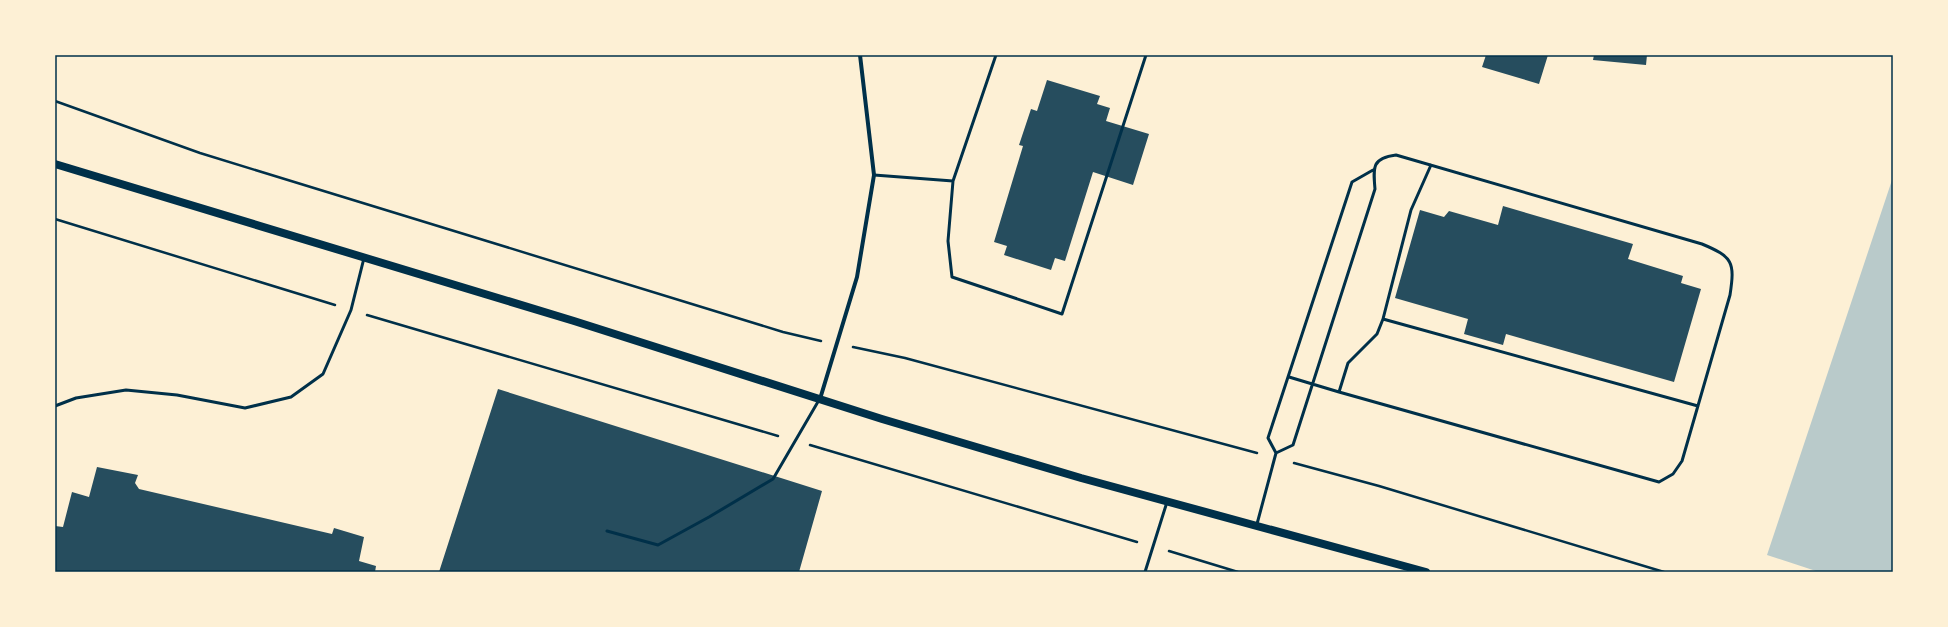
<svg xmlns="http://www.w3.org/2000/svg" width="1948" height="627" font-family="Mulish,sans-serif">
	<rect width="100%" height="100%" fill="#fdf0d5"/>
	<path fill="#b9caca" d="M1893,177V572H1819L1767,555Z"/>
	<path fill="#264d5e" d="M1486,55H1548L1539,84L1482,67Z
		M1594,55H1647L1646,65L1593,60Z
		M1047,80L1100,96L1097,104L1110,108L1106,121L1149,134L1133,185L1093,172L1065,261L1055,258L1051,270L1004,255L1007,246L994,242L1023,146L1019,145L1031,109L1037,111Z
		M1503,206L1633,244L1628,259L1683,276L1681,283L1701,289L1674,382L1506,334L1503,345L1464,334L1468,319L1395,298L1420,210L1444,217L1449,211L1498,225Z
		M498,389L822,491L799,572H439Z
		M97,467L138,475L135,483L139,489L332,534L334,528L364,537L359,561L376,566L375,572H55V526L63,527L72,492L89,497Z"/>
	<g fill="none" stroke-linecap="round" stroke-linejoin="round">
		<path stroke="#003049" stroke-width="2.5" d="M55,101L200,153L783,332L821,341
			M55,219L335,305
			M367,315L778,436
			M853,347L905,358L1257,453
			M810,445L1137,542
			M1294,463L1379,486L1664,572
			M1169,551L1238,572"/>
		<path stroke="#003049" stroke-width="3" d="M874,175L953,181L948,241L952,277L1062,314L1146,55
			M953,181L996,55
			M1383,319L1411,210L1431,165
			M1339,392L1348,363L1377,334L1383,319L1698,406
			M55,406L76,398L126,390L177,395L245,408L291,397L323,374L351,310L364,258
			M1276,453L1293,445L1375,189C1373,167 1372,158 1396,155L1702,244C1733,257 1735,262 1730,295L1682,461L1673,474L1659,482L1339,392L1289,377
			M1257,524L1276,453L1268,438L1352,182L1373,170
			M607,531L658,545L709,517L773,479L819,400
			M1145,572L1167,502"/>
		<path stroke="#003049" stroke-width="4" d="M820,399L857,277L874,175L860,55"/>
		<path stroke="#003049" stroke-width="8" d="M55,164L574,321L882,419L1081,478L1426,572"/>
	</g>
	<rect width="1948" height="627" fill="none" stroke="#fdf0d5" stroke-width="112"/>
	<rect x="56" y="56" width="1836" height="515" fill="none" stroke="#003049" stroke-width="1.5"/>
</svg>
